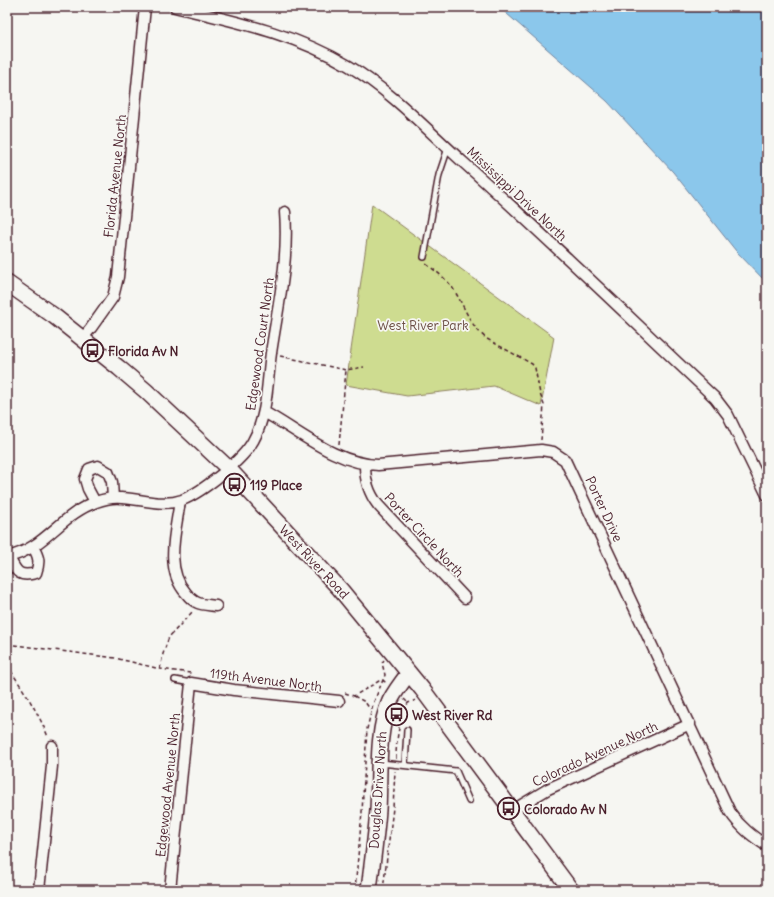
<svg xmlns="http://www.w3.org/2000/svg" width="774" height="897" font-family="Delius,sans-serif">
	<rect width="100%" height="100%" fill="#f6f6f2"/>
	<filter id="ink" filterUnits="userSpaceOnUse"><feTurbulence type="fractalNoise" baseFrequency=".025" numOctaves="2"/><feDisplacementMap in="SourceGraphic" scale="8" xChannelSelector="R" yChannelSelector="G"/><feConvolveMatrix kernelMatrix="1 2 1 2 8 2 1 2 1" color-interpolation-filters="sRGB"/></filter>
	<g filter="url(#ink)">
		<path fill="#cedc90" stroke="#8c7e5e" d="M372,204L554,337L541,406L494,386L407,396L346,385Z"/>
		<path fill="#8bc7eb" stroke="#71849e" d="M499,7H767V283L736,251L673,172L607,101Z"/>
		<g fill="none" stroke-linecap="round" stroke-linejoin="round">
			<defs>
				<path id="lane" d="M424,257L439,175L448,148
					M175,680L191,683
					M381,763L456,771L469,801
					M405,765L407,730"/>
				<path id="street" d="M175,7C237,22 293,33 349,66C392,92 426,129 464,163C549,239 631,319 715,398L728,415L767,495
					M83,338L91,328L113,297L118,277L145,7
					M264,412C299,431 336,464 378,465L541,450L553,452L565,460L730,812C740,827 752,836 767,846
					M365,465C365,480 368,492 378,505L465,598
					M180,501C176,530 164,569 186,593C189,597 193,601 198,603C203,605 210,605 216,606
					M95,502L88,489L85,479L89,469L98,466L108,472L112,482L113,498
					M7,557C44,550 61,514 96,502C104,499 113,497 122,498C142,499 163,507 182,500C202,492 243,460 253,441C268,414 267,382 271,353C278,306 289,260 285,212
					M9,557C16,571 18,578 36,573C40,562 39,557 33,547
					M513,810L548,789L690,724
					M39,890L52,766V746
					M170,890L191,683L234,690L339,701"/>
				<path id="secondary" d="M7,283L54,316L119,368L146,391L228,468L340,589L422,689L571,890
					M369,890C372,864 376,837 378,810C380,776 376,732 390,701C395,691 402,682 409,673"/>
			</defs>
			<use href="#lane" stroke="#4a1f2b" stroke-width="8"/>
			<use href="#street" stroke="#4a1f2b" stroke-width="13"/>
			<use href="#secondary" stroke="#4a1f2b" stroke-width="18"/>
			<path stroke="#4a1f2b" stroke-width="1.5" stroke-dasharray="4 3" stroke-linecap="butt" d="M426,264C436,271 445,278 452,287C465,306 468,324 487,339L532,364L535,368L540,394L544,405L541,440
				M280,356L346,370L364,367
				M339,445L346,370
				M7,644L115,658L160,669L191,673
				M7,665C22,688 38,711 48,737
				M160,669L163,654L169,637L193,611
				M345,693L354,696L379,681L383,680L386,683
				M354,696L365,702L370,709
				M404,699L408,703
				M396,759C396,740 399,720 408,703L416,700
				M355,890L362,812L367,729L373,704L385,675L382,663L384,660
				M383,890L393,808L395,771"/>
			<use href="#lane" stroke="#f6f6f2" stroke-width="5"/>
			<use href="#street" stroke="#f6f6f2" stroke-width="10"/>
			<use href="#secondary" stroke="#f6f6f2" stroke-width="15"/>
		</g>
	</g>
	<defs>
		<symbol id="bus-ring" viewBox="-11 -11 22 22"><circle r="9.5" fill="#f6f6f2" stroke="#4a1f2b" stroke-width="1.5"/><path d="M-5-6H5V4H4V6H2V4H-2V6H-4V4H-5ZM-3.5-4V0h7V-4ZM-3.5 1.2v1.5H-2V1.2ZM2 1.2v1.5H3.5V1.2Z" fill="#4a1f2b"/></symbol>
	</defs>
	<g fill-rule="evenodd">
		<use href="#bus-ring" x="80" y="338" width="25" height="25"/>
		<use href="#bus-ring" x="222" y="472" width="25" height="25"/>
		<use href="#bus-ring" x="384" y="702" width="25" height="25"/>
		<use href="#bus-ring" x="496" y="796" width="25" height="25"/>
	</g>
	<g text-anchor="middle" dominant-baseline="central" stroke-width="3.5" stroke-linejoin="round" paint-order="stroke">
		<g font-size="13" fill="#4a1f2b" stroke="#f6f6f2">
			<text transform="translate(115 176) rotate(-84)">Florida Avenue North</text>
			<text transform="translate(517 194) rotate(43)">Mississippi Drive North</text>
			<text transform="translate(260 344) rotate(-82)">Edgewood Court North</text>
			<text transform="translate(604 509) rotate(65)">Porter Drive</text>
			<text transform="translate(424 535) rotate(47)">Porter Circle North</text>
			<text transform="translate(314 562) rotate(47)">West River Road</text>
			<text transform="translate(266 680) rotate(7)">119th Avenue North</text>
			<text transform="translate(595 754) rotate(-25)">Colorado Avenue North</text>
			<text transform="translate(168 785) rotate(-84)">Edgewood Avenue North</text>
			<text transform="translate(378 790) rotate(-86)">Douglas Drive North</text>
		</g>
		<g font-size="13" fill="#6b4e44" stroke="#f6f6f2">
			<text x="423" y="325">West River Park</text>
		</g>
		<g font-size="13" font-weight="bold" fill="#4a1f2b" stroke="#f6f6f2" text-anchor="start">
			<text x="108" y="351">Florida Av N</text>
			<text x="250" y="485">119 Place</text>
			<text x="412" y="715">West River Rd</text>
			<text x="524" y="809">Colorado Av N</text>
		</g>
	</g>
	<rect width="774" height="897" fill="none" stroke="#f6f6f2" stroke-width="24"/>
	<rect x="12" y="12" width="750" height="873" fill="none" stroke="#4a1f2b" stroke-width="1.5" filter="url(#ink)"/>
</svg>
